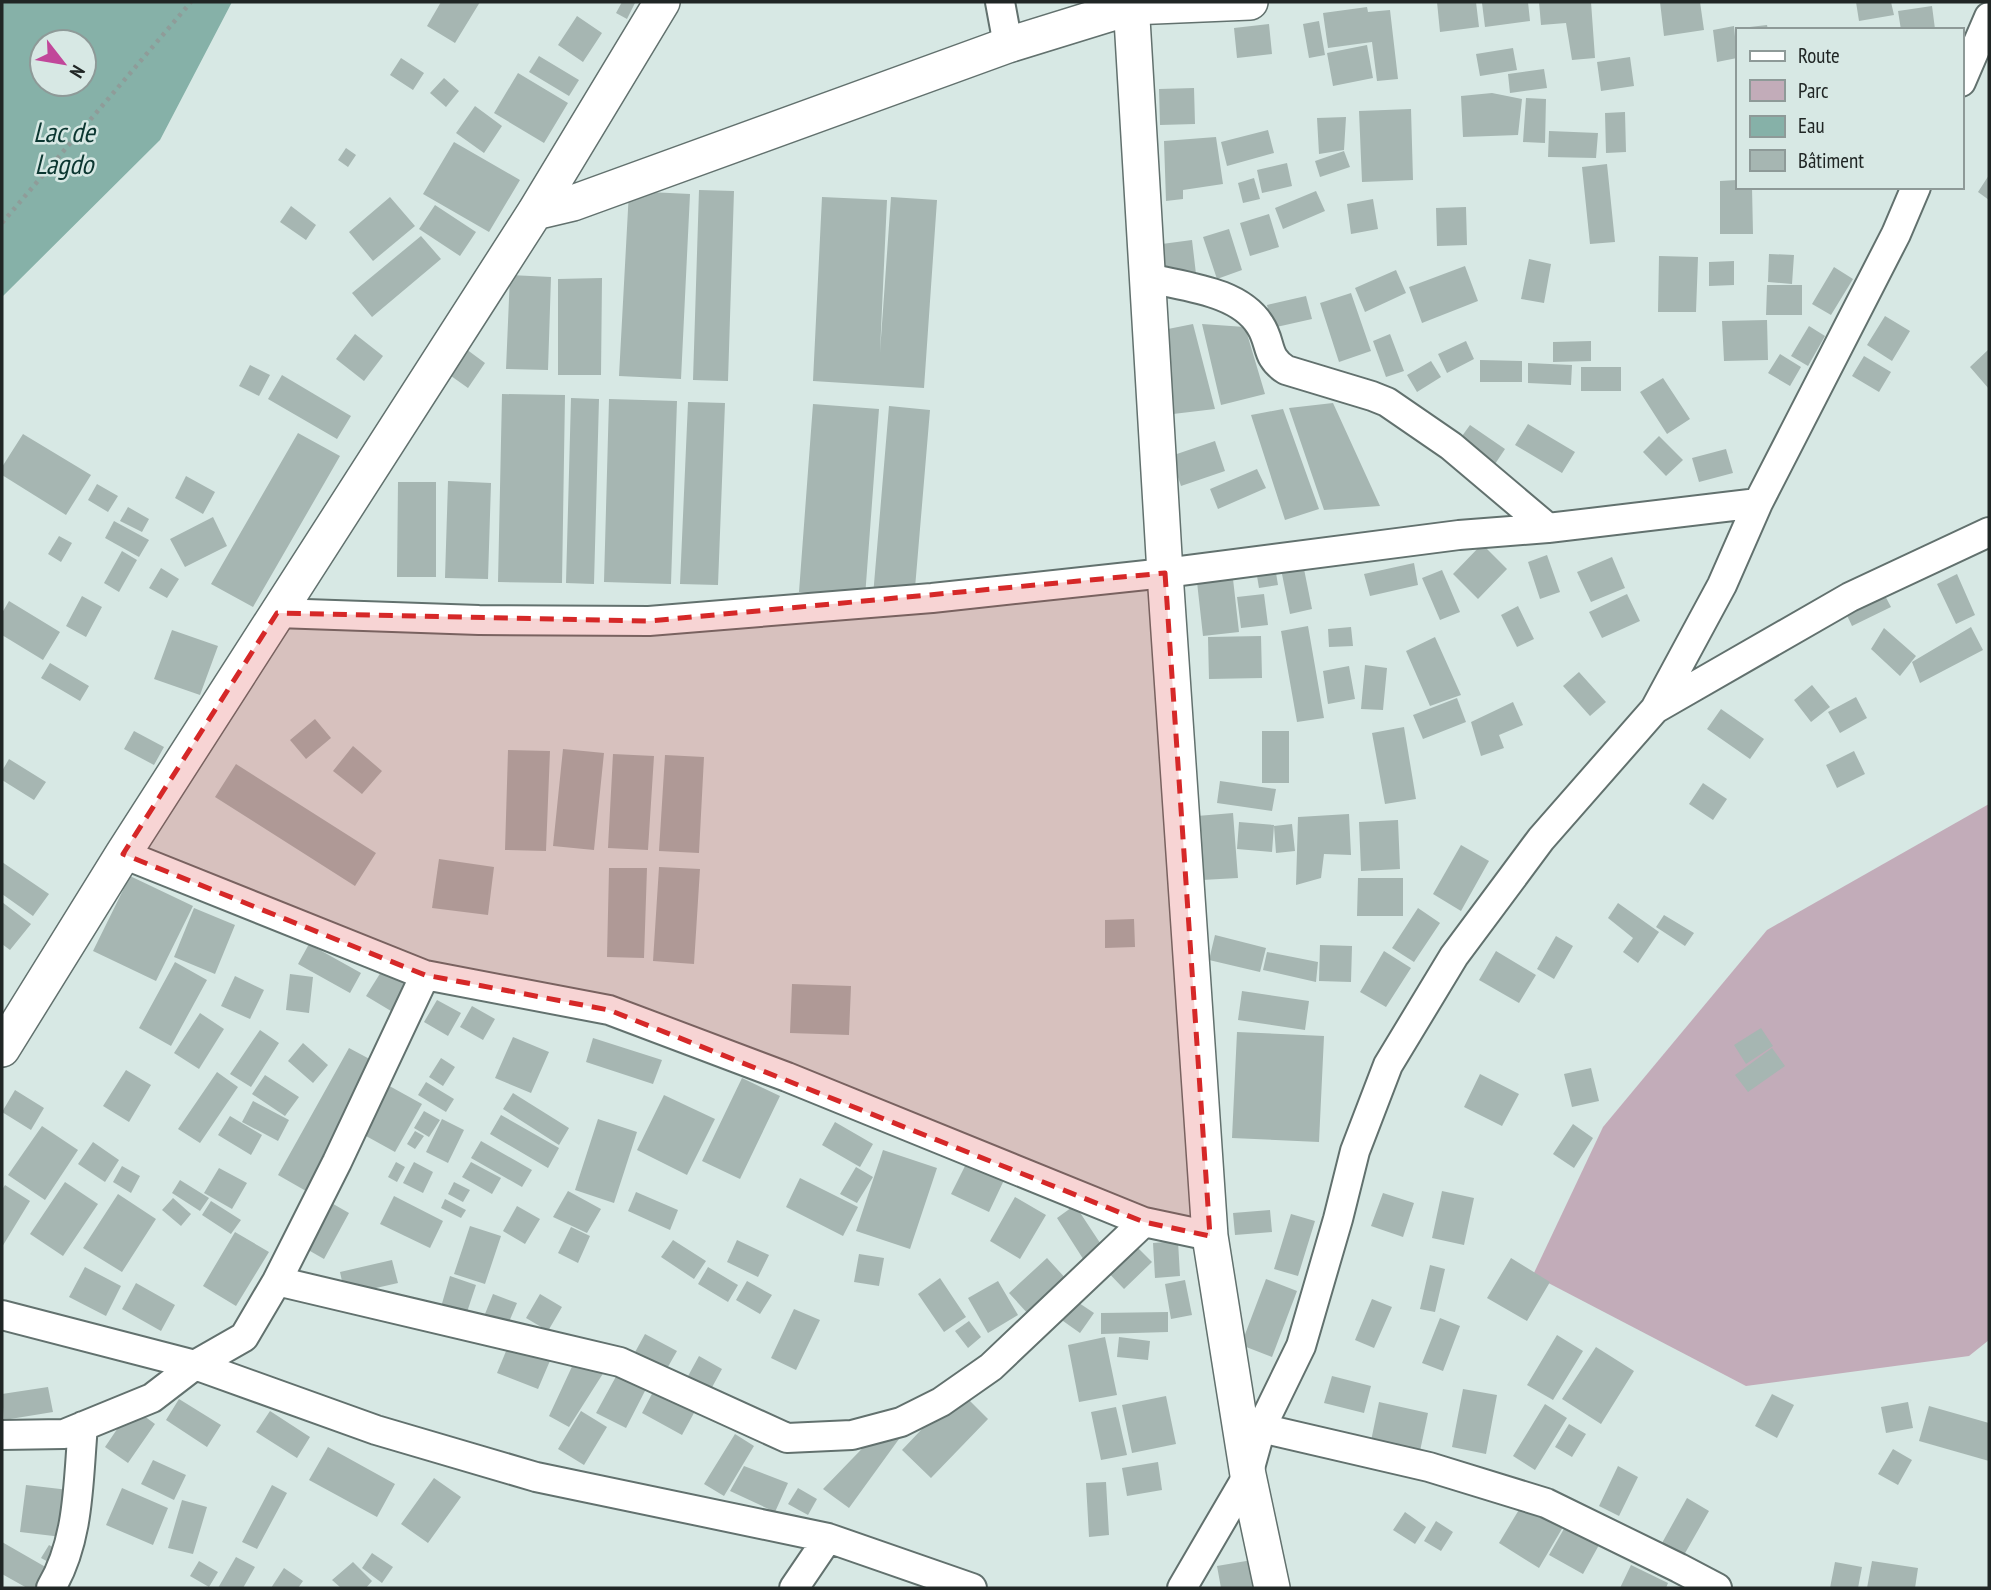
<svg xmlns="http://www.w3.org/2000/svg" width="1991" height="1590" font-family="'PT Sans Narrow',sans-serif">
	<rect width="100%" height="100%" fill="#d7e8e4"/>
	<path fill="#c2acb9" d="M1989,804V1340L1969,1356L1746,1386L1533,1275L1603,1127L1767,930Z"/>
	<path fill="#86b1a8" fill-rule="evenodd" d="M2,2H232L160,140L2,297ZM42,42H84V84H42Z"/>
	<path fill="#a6b6b2" d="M441,2H480L455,43L427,26Z
		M622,2L635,3L627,19L616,13Z
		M1437,2H1476L1479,27L1440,32Z
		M1493,2H1528L1530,21L1485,27L1482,3Z
		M1539,2H1591L1595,58L1572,60L1566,23L1541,25Z
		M1660,2H1700L1704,30L1664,36Z
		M1856,2H1891L1894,15L1859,21Z
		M1932,6L1935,29L1901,30L1898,11Z
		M1367,7L1368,12L1390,10L1398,79L1377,81L1372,42L1328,48L1323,13Z
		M577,16L602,33L583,62L558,45Z
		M1319,21L1325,55L1309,58L1303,24Z
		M1269,24L1272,54L1237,58L1234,28Z
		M1767,25L1768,30H1742L1741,28Z
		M1734,26L1737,58L1717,62L1713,30Z
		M1367,45L1373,78L1333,86L1327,53Z
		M1513,48L1517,70L1480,76L1476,54Z
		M539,56L579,80L569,96L529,72Z
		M1630,57L1634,86L1601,91L1597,62Z
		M401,58L424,73L413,90L390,75Z
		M1544,69L1547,88L1510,93L1508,74Z
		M518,73L568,103L544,143L494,113Z
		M444,78L459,91L446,107L430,93Z
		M1194,88L1195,124L1160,125L1159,89Z
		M1492,93L1522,99L1518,135L1463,137L1461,96Z
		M1526,98L1546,99L1545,143L1523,142Z
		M475,106L502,126L484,153L456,133Z
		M1411,109L1413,180L1362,182L1359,111Z
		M1625,112L1626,152L1606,153L1605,113Z
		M1346,117L1344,150L1319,154L1317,118Z
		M1268,130L1274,153L1227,166L1221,142Z
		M1549,131L1598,133L1596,158L1548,157Z
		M1216,137L1223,184L1183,190V199L1166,201L1164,141Z
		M454,142L520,180L489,232L423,194Z
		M346,148L356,155L348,167L338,160Z
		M1344,151L1350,167L1320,177L1315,161Z
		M1287,163L1292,186L1262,193L1257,170Z
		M1607,164L1615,242L1590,244L1582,167Z
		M1989,175V200L1978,192Z
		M1254,178L1260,199L1243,203L1238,183Z
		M1737,180V187H1752L1753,234H1720V181Z
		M699,190L734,191L728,381L693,380Z
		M629,191L690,194L681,379L619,376Z
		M1316,191L1325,211L1283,229L1275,208Z
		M390,197L415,226L373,261L349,232Z
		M822,197L887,200L880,352L891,197L937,200L924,388L813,381Z
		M1373,199L1378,229L1351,234L1347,204Z
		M435,205L476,232L460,256L419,229Z
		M291,206L316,225L306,240L280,222Z
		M1466,207L1467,245L1437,246L1436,208Z
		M1269,214L1279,247L1250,256L1240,223Z
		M1229,229L1242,270L1217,279L1203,237Z
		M421,236L441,259L372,317L352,293Z
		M1192,240L1196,274L1166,278L1162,244Z
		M1769,254L1794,255L1792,284L1768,282Z
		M1659,256L1698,257L1696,312H1658Z
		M1529,259L1551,264L1544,303L1521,299Z
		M1734,261V285L1709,286V262Z
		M1465,266L1478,301L1422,323L1409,287Z
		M1834,267L1853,279L1831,315L1812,304Z
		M1396,270L1406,293L1365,312L1355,288Z
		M510,275L551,277L548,370L506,369Z
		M602,278L601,375H558V279Z
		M1767,285H1802V315H1766Z
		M1351,293L1371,351L1339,362L1320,303Z
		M1306,296L1312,319L1272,328L1267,305Z
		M1885,316L1910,331L1892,361L1867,345Z
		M1767,320L1768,360L1724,361L1722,321Z
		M1193,324L1215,409L1173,414L1163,330Z
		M1202,324L1245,327L1265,394L1221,405Z
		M1809,326L1825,336L1808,366L1791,356Z
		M355,334L383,356L364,381L336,359Z
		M1390,334L1404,371L1386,377L1373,341Z
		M1466,341L1474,359L1447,373L1438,354Z
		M1591,341V361L1553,362V342Z
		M462,346L485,363L468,388L444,371Z
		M1989,349V389L1970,367Z
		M1780,354L1801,367L1790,386L1768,373Z
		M1864,356L1891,372L1879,392L1852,376Z
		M1480,360L1522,361V382H1480Z
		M1431,361L1441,377L1417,392L1407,375Z
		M1528,363L1572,365L1571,385L1528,383Z
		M250,365L270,375L259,396L239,386Z
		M1581,367H1621V391H1581Z
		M282,375L351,416L337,439L268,399Z
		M1663,378L1690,419L1667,434L1640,392Z
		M502,394L565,395L562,583L498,582Z
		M571,398L599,399L594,584L566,583Z
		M609,399L677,401L671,584L604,582Z
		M688,402L725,403L718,585L680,584Z
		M1333,403L1380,506L1324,510L1289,408Z
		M813,404L879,409L865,597L799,592Z
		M889,406L930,410L914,600L873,596Z
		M1283,409L1319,509L1285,520L1251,415Z
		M1528,424L1575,452L1562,473L1515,445Z
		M1470,425L1505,449L1493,467L1457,443Z
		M298,433L340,456L253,607L211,584Z
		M23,434L91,475L66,515L2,475V467Z
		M1659,436L1683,460L1666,476L1643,452Z
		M1215,441L1225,471L1181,486L1171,456Z
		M1726,449L1733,473L1699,482L1692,458Z
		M1257,469L1266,488L1218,509L1210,489Z
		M186,476L215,492L203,514L175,498Z
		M448,481L491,483L488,579L445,578Z
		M398,482H436V577H397Z
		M97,484L118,496L108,512L88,500Z
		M128,507L149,519L142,532L120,521Z
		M213,517L227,546L185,567L170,539Z
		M114,521L149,540L139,557L105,538Z
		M59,536L72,543L61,562L48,554Z
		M1482,544L1507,569L1478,599L1453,574Z
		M122,551L137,560L119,592L104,583Z
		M1547,555L1560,592L1540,599L1528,562Z
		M1612,557L1625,588L1591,602L1577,572Z
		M1414,563L1418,585L1370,596L1364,574Z
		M1303,564L1312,609L1290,614L1281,569Z
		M1275,567L1278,585L1259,588L1256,570Z
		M161,568L179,579L167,598L149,588Z
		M1442,570L1460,612L1440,620L1422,578Z
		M1957,574L1975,615L1956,624L1937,584Z
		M1233,579L1239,632L1203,636L1197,582Z
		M1882,590L1891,607L1852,626L1844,609Z
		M1264,594L1268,625L1241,628L1237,597Z
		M1627,594L1640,621L1602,638L1589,612Z
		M82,596L102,607L86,637L66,626Z
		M9,601L60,632L43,660L2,635V613Z
		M1518,606L1534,639L1517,647L1501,615Z
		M1308,626L1324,718L1297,722L1281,631Z
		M1351,627L1353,646L1329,647L1328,629Z
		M1971,627L1983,650L1920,683L1912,662Z
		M1884,628L1916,656L1900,676L1871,649Z
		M172,630L218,646L200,695L154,679Z
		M1261,636L1262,678L1209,679L1208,637Z
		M1435,637L1461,695L1430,706L1406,651Z
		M50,663L89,686L80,701L41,678Z
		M1365,665L1387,668L1383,710L1361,709Z
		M1349,666L1355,699L1328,704L1323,671Z
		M1579,672L1606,702L1590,716L1563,686Z
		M1812,685L1830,707L1811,722L1794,700Z
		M1856,697L1867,718L1840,733L1828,712Z
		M1457,698L1466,722L1423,739L1413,715Z
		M1513,702L1523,725L1499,735L1504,748L1481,756L1471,722Z
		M1721,709L1764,739L1750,759L1707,729Z
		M315,719L331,738L306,759L290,740Z
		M1404,727L1416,799L1385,804L1372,733Z
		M134,731L164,747L154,765L124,749Z
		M1262,731H1289V783H1262Z
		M353,746L382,771L362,794L333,771Z
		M563,749L604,753L594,850L553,846Z
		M508,750L550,751L546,851L505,850Z
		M1854,751L1865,774L1837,788L1826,765Z
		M613,754L654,756L648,850L608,848Z
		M665,755L704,757L699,853L659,851Z
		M9,759L46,782L34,800L2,780V771Z
		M236,764L376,853L355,886L215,797Z
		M1220,781L1276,789L1272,811L1217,803Z
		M1703,783L1727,799L1713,820L1689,804Z
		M1233,813L1238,878L1202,880L1197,816Z
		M1349,814L1351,855L1324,854L1321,878L1296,885L1298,817Z
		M1398,820L1400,869L1361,871L1359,822Z
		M1239,822L1274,825L1272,852L1237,849Z
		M1292,824L1295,851L1276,853L1274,826Z
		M1461,845L1489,861L1461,911L1433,894Z
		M439,859L494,867L488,915L432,908Z
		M2,862L49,894L33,916L2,894Z
		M659,867L700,869L694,964L653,961Z
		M609,868H647L644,958L607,957Z
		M130,876L193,906L156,981L93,951Z
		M1358,878H1403V916H1357Z
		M2,902L31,924L10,950L2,944Z
		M1618,903L1659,932L1638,963L1623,952L1633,938L1608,918Z
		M194,908L235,925L215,974L174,957Z
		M1418,908L1440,923L1414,962L1392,948Z
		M1664,915L1694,933L1685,946L1656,927Z
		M1134,919L1135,947L1105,948V920Z
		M1215,935L1266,948L1260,972L1209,960Z
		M1556,936L1573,946L1554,979L1537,969Z
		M309,944L361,973L350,993L298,964Z
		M1320,945L1352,946L1351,982L1319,981Z
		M1384,951L1411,968L1386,1007L1360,992Z
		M1496,951L1536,975L1519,1003L1479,980Z
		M1267,952L1318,962L1316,982L1263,970Z
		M175,962L207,980L171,1046L139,1028Z
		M386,964L415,983L396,1014L366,996Z
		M290,974L313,977L309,1013L286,1010Z
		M235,976L264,990L250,1019L221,1006Z
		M792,984L851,986L849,1035L790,1033Z
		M1242,991L1309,1001L1305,1030L1238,1020Z
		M437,1000L461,1013L448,1036L424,1022Z
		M472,1006L495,1019L483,1040L460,1027Z
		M200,1013L224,1029L199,1069L174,1053Z
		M1761,1028L1773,1046L1746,1064L1734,1045Z
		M260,1030L279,1043L251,1087L230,1074Z
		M1237,1032L1324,1036L1319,1142L1232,1138Z
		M513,1037L549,1052L531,1093L495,1078Z
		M593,1038L662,1060L653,1084L586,1062Z
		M303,1043L328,1065L313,1083L288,1061Z
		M349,1048L377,1063L306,1191L278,1175Z
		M1772,1048L1785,1066L1748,1092L1735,1075Z
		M441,1058L455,1067L443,1086L429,1077Z
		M1591,1068L1599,1101L1572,1107L1564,1074Z
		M126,1070L151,1085L129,1122L103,1106Z
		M217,1072L238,1087L200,1143L178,1129Z
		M1480,1074L1519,1094L1502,1126L1464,1107Z
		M265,1075L299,1097L285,1116L252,1094Z
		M742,1078L780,1096L740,1179L702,1161Z
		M426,1082L454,1099L446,1112L418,1095Z
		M384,1083L422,1104L395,1152L357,1131Z
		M15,1090L44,1108L31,1130L2,1112Z
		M513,1093L569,1128L559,1145L503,1109Z
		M664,1095L715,1119L687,1175L637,1150Z
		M253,1101L289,1120L278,1141L242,1122Z
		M424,1111L440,1120L429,1137L414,1128Z
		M501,1115L559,1148L548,1168L490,1134Z
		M230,1116L262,1135L251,1155L218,1135Z
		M442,1119L464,1130L448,1163L426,1152Z
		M598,1119L637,1132L614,1203L575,1190Z
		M835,1122L873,1144L860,1167L822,1145Z
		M1573,1124L1593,1138L1574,1168L1553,1154Z
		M42,1126L78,1150L45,1200L8,1175Z
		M415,1131L424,1136L415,1149L407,1144Z
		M481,1141L532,1170L522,1187L471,1158Z
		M93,1142L119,1160L105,1182L78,1164Z
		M883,1150L937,1168L910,1249L856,1231Z
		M968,1160L1005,1178L989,1212L951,1194Z
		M396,1162L405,1167L397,1182L388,1177Z
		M414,1162L433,1172L423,1193L403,1183Z
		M471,1162L501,1178L492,1194L462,1177Z
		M122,1166L140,1176L131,1193L113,1182Z
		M856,1167L873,1177L857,1203L840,1194Z
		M219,1168L247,1183L232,1209L204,1193Z
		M800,1178L858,1207L843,1236L786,1207Z
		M180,1180L209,1198L200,1211L172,1193Z
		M65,1182L98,1204L63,1256L30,1234Z
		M454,1182L470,1190L463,1202L448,1194Z
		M5,1185L30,1201L2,1247V1190Z
		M568,1191L601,1209L587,1233L553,1217Z
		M1442,1191L1474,1198L1464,1245L1432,1238Z
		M636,1192L678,1210L670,1230L628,1211Z
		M1383,1193L1414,1203L1403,1237L1371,1226Z
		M118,1194L156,1219L122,1272L83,1248Z
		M394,1196L443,1221L430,1248L380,1224Z
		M1015,1197L1046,1215L1020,1259L990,1241Z
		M173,1198L191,1214L181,1226L162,1210Z
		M445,1199L466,1210L461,1218L441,1208Z
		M211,1201L241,1220L231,1234L202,1215Z
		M328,1201L349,1213L324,1259L303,1247Z
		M1075,1205L1106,1252L1087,1265L1057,1218Z
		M517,1206L540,1219L525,1244L503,1231Z
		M1270,1210L1272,1232L1235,1235L1233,1213Z
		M1291,1214L1315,1221L1298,1276L1274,1269Z
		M470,1226L501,1236L485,1284L454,1274Z
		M571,1227L590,1236L578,1263L558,1253Z
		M235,1232L269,1252L236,1306L203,1286Z
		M1129,1239L1152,1262L1124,1289L1102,1266Z
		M673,1240L706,1261L694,1279L661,1257Z
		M737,1240L769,1255L758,1277L727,1262Z
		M1178,1241L1180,1276L1155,1278L1153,1243Z
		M859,1254L884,1258L879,1286L854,1282Z
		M1047,1258L1068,1281L1030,1316L1009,1293Z
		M1511,1258L1550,1282L1527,1321L1487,1298Z
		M392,1260L398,1283L345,1295L340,1272Z
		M1430,1265L1445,1269L1435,1312L1420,1309Z
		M85,1267L121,1286L106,1316L69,1297Z
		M708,1267L738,1285L728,1302L698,1284Z
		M450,1276L476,1285L466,1315L441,1307Z
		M940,1278L966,1317L944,1332L918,1294Z
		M1266,1279L1297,1291L1272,1357L1241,1345Z
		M1185,1280L1192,1315L1171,1319L1165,1284Z
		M747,1281L772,1295L760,1314L736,1300Z
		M998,1281L1018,1315L988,1333L968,1298Z
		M136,1283L175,1305L161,1331L122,1309Z
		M493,1294L517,1303L506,1329L483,1319Z
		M540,1294L562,1307L548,1331L526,1318Z
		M1070,1297L1094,1313L1080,1333L1056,1316Z
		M1372,1299L1392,1307L1374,1348L1355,1340Z
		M794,1309L820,1320L796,1370L771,1358Z
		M1168,1312V1332L1101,1334V1313Z
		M1440,1318L1460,1326L1443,1371L1422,1363Z
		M969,1321L981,1337L968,1348L955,1331Z
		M645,1334L677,1351L665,1372L634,1354Z
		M1557,1335L1583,1351L1553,1400L1527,1385Z
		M1105,1337L1117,1395L1079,1402L1068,1345Z
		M1119,1337L1150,1341L1148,1360L1117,1357Z
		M511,1339L552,1356L538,1389L497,1373Z
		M1596,1347L1634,1371L1601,1424L1562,1399Z
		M699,1356L722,1369L710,1391L687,1378Z
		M576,1358L604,1372L569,1427L549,1416Z
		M619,1371L647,1387L626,1428L596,1413Z
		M1332,1376L1371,1386L1364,1413L1324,1403Z
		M48,1387L53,1412L4,1420L2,1394Z
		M1463,1389L1497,1395L1486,1454L1452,1447Z
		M654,1390L694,1413L682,1435L642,1413Z
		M959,1390L988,1419L931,1478L902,1450Z
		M1772,1394L1794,1405L1777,1438L1755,1426Z
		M1166,1396L1176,1444L1132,1453L1122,1405Z
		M179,1399L221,1425L207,1447L166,1420Z
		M1379,1402L1428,1413L1420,1451L1371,1441Z
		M1908,1402L1913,1428L1886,1433L1881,1407Z
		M1545,1404L1567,1418L1535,1470L1513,1456Z
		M1929,1406L1989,1423V1461L1919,1441Z
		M132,1407L155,1424L128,1463L105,1447Z
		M1116,1407L1127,1455L1101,1460L1091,1412Z
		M270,1411L310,1437L297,1458L256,1432Z
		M581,1411L607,1427L584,1465L558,1449Z
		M1569,1424L1586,1434L1572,1457L1555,1447Z
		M882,1428L899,1439L849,1508L823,1489Z
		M735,1434L754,1446L724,1496L704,1484Z
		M328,1447L395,1484L377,1517L309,1480Z
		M1893,1449L1912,1460L1898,1485L1878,1474Z
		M153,1460L186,1475L174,1500L141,1484Z
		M1158,1462L1162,1490L1127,1496L1122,1468Z
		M744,1466L788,1483L775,1512L730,1491Z
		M1618,1466L1638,1477L1619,1516L1599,1506Z
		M434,1478L461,1497L428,1543L401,1524Z
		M1106,1482L1109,1535L1089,1537L1086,1483Z
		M26,1485L69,1490L62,1537L20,1532Z
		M272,1485L287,1493L257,1549L242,1542Z
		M122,1488L168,1508L153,1545L106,1525Z
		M798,1488L817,1499L808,1515L788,1504Z
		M1687,1498L1709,1511L1684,1555L1662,1543Z
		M182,1500L207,1507L193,1554L168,1548Z
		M1523,1503L1563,1527L1539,1568L1499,1543Z
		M1405,1512L1426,1527L1415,1544L1393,1530Z
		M1436,1521L1453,1532L1441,1551L1424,1541Z
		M1565,1527L1599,1545L1583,1574L1549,1555Z
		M2,1542L49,1569L38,1588H27L2,1574Z
		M49,1545L61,1552L54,1565L41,1558Z
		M372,1553L393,1567L382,1583L362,1568Z
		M236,1557L255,1567L243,1588H218Z
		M1252,1560L1257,1587L1221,1588L1217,1566Z
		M199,1561L218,1572L209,1587L190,1576Z
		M1872,1561L1918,1568L1915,1588H1867Z
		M353,1562L372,1581L366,1588H341L332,1580Z
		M1835,1562L1862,1567L1858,1588H1830Z
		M1631,1565L1668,1583L1666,1588H1620Z
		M284,1568L303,1581L298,1588H271Z"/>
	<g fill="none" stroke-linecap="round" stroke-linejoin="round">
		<defs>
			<path id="minor" d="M1000,2L1008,45
				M1961,82L1989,17
				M1149,278C1185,287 1239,291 1260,325C1272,343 1265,357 1286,370L1372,396L1387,402L1451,446L1548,528
				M277,613L479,620L649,621L932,598L1165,573L1459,535L1548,528L1758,503
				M1655,709L1850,597L1989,532
				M123,854L425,975L609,1010L787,1077L1144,1222L1210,1236
				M277,1281L620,1362L787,1438L852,1435L901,1422L941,1402L991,1367L1144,1222
				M2,1315L195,1365L376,1430L536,1477L828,1538L972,1588
				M1261,1428L1429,1467L1546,1503L1679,1568L1717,1588
				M2,1435L64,1434L152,1398L195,1365L244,1337L277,1281L337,1162L425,975
				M51,1588C80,1539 78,1480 83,1426
				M794,1588L828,1538
				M1182,1588L1248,1475L1261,1428L1301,1346L1338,1219L1355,1151L1388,1065L1454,956L1541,839L1655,709L1722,585L1758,503L1896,234L1916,187"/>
			<path id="tertiary" d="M1131,2L1165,573L1210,1236L1248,1475L1272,1588
				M535,212L573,203L1008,45L1131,7L1250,2
				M2,1049L123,854L535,212L662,2"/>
		</defs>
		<use href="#minor" stroke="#62716e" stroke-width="32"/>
		<use href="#tertiary" stroke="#62716e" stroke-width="38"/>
		<path stroke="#8f9c99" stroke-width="4.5" stroke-dasharray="3.5 5" stroke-linecap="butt" d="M2,223L191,2"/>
		<use href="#minor" stroke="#fff" stroke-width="28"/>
		<use href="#tertiary" stroke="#fff" stroke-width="35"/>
	</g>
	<path fill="#d62828" fill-opacity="0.2" stroke="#d62828" stroke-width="5" stroke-dasharray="14 9" stroke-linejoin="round" d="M1165,573L1210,1236L1144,1222L609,1010L425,975L123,854L277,613L649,621Z"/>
	<g text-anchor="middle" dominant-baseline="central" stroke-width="5" stroke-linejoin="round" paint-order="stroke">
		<g font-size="28" font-style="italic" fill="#0b3630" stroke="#d7e8e4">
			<text x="64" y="131">Lac de<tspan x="64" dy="32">Lagdo</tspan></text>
		</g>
	</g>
	<rect width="1991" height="1590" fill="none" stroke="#202625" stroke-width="7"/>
	<rect x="1736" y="28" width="228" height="161" fill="#d7e8e4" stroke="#8e9a98" stroke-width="2"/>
	<rect x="1750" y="51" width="35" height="10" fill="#ffffff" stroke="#8e9a98" stroke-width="2"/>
	<text x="1798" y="63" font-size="21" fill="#202625">Route</text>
	<rect x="1750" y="80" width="35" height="21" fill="#c2acb9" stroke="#8e9a98" stroke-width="2"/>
	<text x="1798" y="98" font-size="21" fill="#202625">Parc</text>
	<rect x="1750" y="116" width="35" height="21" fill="#86b1a8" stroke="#8e9a98" stroke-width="2"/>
	<text x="1798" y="133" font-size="21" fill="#202625">Eau</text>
	<rect x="1750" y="150" width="35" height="21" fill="#a6b6b2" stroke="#8e9a98" stroke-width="2"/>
	<text x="1798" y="168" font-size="21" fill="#202625">Bâtiment</text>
	<g transform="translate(63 63) rotate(121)"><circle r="33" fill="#d7e8e4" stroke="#8e9a98" stroke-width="2"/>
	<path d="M0-5L12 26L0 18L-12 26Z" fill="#c1479a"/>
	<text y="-10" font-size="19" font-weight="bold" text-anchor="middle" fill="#202625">N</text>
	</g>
</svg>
